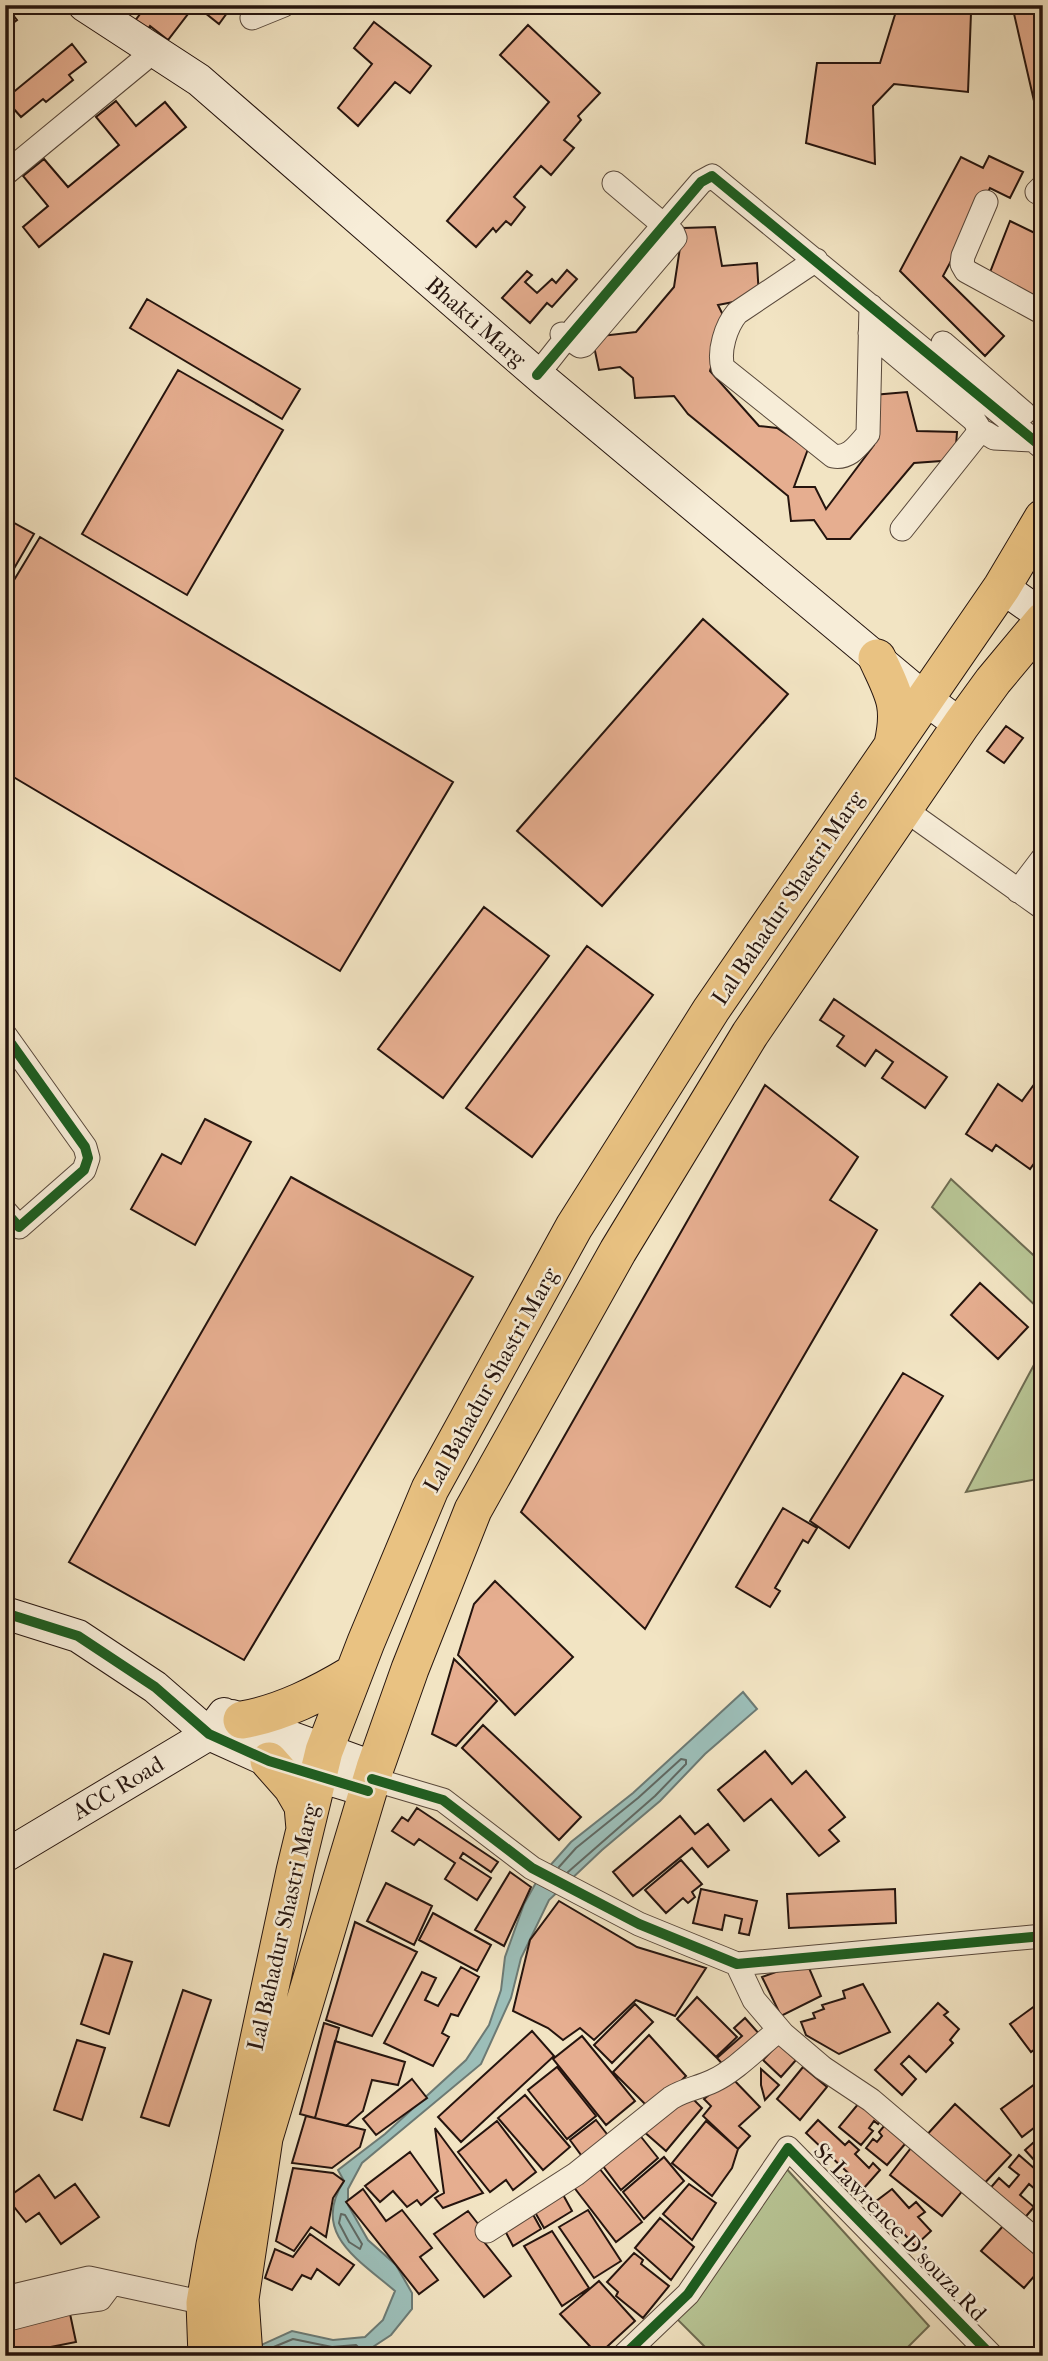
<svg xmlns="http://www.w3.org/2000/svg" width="1048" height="2361" font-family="'IM FELL French Canon',serif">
	<rect width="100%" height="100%" fill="#f2e4c3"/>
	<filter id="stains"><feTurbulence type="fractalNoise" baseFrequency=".00286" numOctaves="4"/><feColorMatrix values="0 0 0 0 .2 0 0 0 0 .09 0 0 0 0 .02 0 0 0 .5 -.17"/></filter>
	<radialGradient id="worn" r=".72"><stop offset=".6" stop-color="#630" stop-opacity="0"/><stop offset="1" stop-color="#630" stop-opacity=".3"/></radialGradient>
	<path fill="#b8c595" stroke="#6e6c52" stroke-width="2" d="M951,1179L1043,1264V1313L932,1207Z
		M1043,1348V1478L966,1492Z
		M784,2166L929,2326L899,2356H714L677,2319Z"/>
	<path fill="#9cbeb8" stroke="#6c7a74" stroke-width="2" d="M743,1692L757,1709L705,1754L660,1801L602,1850L549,1900L521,1958L511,1998L481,2064L362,2163L348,2189V2205L368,2240L396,2265L412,2293V2309L391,2335L359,2356L319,2353L289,2356H237L292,2331L333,2340L365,2337L383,2320L395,2291C359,2260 310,2233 344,2181L338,2170L385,2134L466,2060L489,2025L501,1990L505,1957L524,1904L538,1879L571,1842L633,1793Z"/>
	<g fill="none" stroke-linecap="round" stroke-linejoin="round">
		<path stroke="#606963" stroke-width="2" d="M559,1867L576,1848L638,1798L681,1759L686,1760V1764L655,1796L568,1872
			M341,2214L345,2215L362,2244L360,2249L349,2242L339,2223Z
			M264,2351L293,2339L332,2347L356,2345L359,2348L357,2356
			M276,2356L294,2348L330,2356H348"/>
	</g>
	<path fill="#e6ae90" stroke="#25140e" stroke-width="2" d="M5,5L17,20L5,29Z
		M147,5H228L224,11L227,13L219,24L195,5L168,40L150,26L144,35L131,26Z
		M898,5H941L971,13L968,92L894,84L873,106L875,164L806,143L817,63H880Z
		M1012,5H1043V140Z
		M374,22L431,66L410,93L395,82L358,126L338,108L372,64L354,48Z
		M528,25L600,93L578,116L581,120L564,140L574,148L551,175L541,166L514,197L525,207L511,225L506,221L496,232L493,228L476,247L447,221L549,102L500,55Z
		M72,44L86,62L69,75L73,80L46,102L43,99L21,117L5,99Z
		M116,101L136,126L165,102L186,127L39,247L23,227L48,206L23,176L44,159L68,187L119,145L96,117Z
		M989,156L1023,172L1010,198L990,188L943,276L1004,336L985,356L900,271L961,157L983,168Z
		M1010,221L1043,237V313L987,280Z
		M715,227L722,266L757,263L759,297L718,305L725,319L710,371L759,426L777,428L808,449L794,487H815L826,509L874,445L873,395L907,392L917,431L957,432L955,460L914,463L850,539H827L814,520L791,521L788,496L688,414L674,396L635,398L633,378L620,367L599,370L592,337L636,332L674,287L683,228Z
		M567,270L577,279L552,307L547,303L530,323L502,298L527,271L532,275L525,282L537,293L552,279L556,283Z
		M147,299L300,389L282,419L130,328Z
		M178,370L283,430L187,595L82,534Z
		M7,519L34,534L5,584V523Z
		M40,537L453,782L340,971L5,772V595Z
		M703,619L788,694L602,906L517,831Z
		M1006,726L1023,738L1004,763L987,751Z
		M484,907L549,956L443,1098L378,1049Z
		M587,946L653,995L532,1157L466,1108Z
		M834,999L947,1077L925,1108L882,1078L893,1062L876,1050L865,1066L837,1046L844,1036L820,1020Z
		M1043,1072V1151L1030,1169L996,1145L992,1151L966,1134L998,1084L1022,1101Z
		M765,1085L858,1157L830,1200L877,1230L645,1629L521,1512Z
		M205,1119L251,1142L195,1245L131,1209L162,1154L181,1164Z
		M291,1177L473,1277L244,1660L69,1562Z
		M980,1283L1028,1327L998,1359L951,1315Z
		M903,1373L943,1396L849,1548L810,1521Z
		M783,1508L817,1528L808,1543L803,1540L775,1588L780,1591L770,1607L736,1587Z
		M495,1581L573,1657L515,1715L458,1655L474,1604Z
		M454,1659L497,1701L456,1746L432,1734Z
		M483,1725L581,1817L559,1840L462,1748Z
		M765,1751L792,1784L806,1771L845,1817L829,1830L839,1841L819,1856L771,1799L744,1821L718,1790Z
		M417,1808L498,1862L491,1872L463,1853L460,1858L491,1878L477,1900L445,1879L455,1863L419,1839L414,1845L392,1831L402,1817L408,1821Z
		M680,1816L695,1834L708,1824L729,1850L708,1867L692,1848L633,1896L613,1872Z
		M681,1860L702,1884L692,1892L695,1897L688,1903L683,1898L666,1913L645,1890Z
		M510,1872L531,1887L504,1946L475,1930Z
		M386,1883L432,1906L414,1945L367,1921Z
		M701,1889L757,1901L749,1935L739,1933L742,1919L725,1915L722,1930L693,1923Z
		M895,1889L896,1923L789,1928L787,1894Z
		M559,1901L637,1947L706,1968L675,2016L636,2000L594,2040L580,2028L563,2040L548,2028L513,2011L530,1940Z
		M433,1913L491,1945L477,1971L419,1940Z
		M355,1922L417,1952L372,2036L326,2020Z
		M104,1954L132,1962L109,2034L81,2024Z
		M806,1961L821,1996L781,2016L762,1977Z
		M461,1967L479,1977L458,2016L451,2014L442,2033L449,2037L433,2066L384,2043L422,1972L436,1978L425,2000L438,2006Z
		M863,1984L890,2032L839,2054L806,2035L801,2022L815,2018L813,2013L824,2009L822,2005L845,1998L843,1991Z
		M183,1990L211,2000L169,2126L141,2117Z
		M697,1997L737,2037L716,2057L677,2019Z
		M1043,2000V2043L1031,2052L1010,2024Z
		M938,2003L948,2012L944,2015L959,2029L950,2040L953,2043L926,2072L909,2056L901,2064L916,2079L902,2095L875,2070Z
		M635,2004L653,2022L612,2063L594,2045Z
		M745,2018L761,2036L725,2067L717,2058L742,2036L734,2028Z
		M324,2023L339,2028L315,2118L300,2114Z
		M532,2031L554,2056L461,2142L438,2117Z
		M649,2035L686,2076L671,2091L648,2107L613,2072Z
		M582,2036L635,2101L606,2125L553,2059Z
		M77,2040L105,2048L82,2120L54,2110Z
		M335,2041L405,2062L398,2085L372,2080L363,2111L346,2126L315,2118Z
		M778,2044L796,2060L781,2077L763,2060Z
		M557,2067L596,2116L567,2139L528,2090Z
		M803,2067L827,2087L800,2120L777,2099Z
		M761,2069L779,2085L765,2100L761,2085Z
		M731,2077L760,2107L739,2126L750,2136L738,2149L703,2116L711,2106L704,2099Z
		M1043,2078V2121L1022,2137L1001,2109Z
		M412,2079L427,2098L376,2135L363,2119Z
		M525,2095L570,2147L543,2170L498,2118Z
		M689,2095L702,2108L666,2151L642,2130Z
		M864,2097L885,2115L878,2124L874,2121L869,2128L873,2131L861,2145L839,2127Z
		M955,2104L1011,2155L979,2189L924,2138Z
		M306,2116L365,2130L360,2147L332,2168L292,2163Z
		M890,2119L911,2137L887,2165L866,2148L873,2139L877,2142L882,2136L879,2132Z
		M596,2120L610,2138L584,2159L570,2140Z
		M818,2120L845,2145L849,2141L859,2150L855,2154L869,2168L873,2163L880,2170L864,2188L806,2133Z
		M497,2121L536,2172L513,2190L506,2180L490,2192L458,2152Z
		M706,2121L738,2149L732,2168L712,2196L672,2163Z
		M435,2128L483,2193L443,2208L435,2198L444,2193Z
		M638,2133L658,2158L621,2190L603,2166Z
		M1043,2134V2170L1025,2150Z
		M911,2148L964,2189L942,2216L890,2175Z
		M410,2152L438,2191L421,2205L417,2200L407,2207L393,2191L380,2202L365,2186Z
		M1019,2155L1043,2176V2196L1029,2184L1020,2195L1034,2207L1022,2221L987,2192L999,2178L1009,2187L1019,2175L1009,2167Z
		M664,2157L684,2181L644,2219L623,2192Z
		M293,2168L333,2173L344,2181L333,2198L326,2237L311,2227L294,2251L276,2241Z
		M599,2168L642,2222L616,2242L573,2186Z
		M39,2175L55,2198L75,2184L99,2217L61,2244L39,2213L26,2222L7,2198Z
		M689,2184L716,2203L692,2240L663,2214Z
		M363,2189L386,2221L402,2210L432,2248L420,2257L438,2280L419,2294L346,2202Z
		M892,2189L909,2208L916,2202L925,2212L918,2217L931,2231L915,2246L875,2202Z
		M561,2191L572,2211L544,2228L532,2207Z
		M530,2209L541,2229L513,2246L502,2225Z
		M588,2210L621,2261L594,2278L559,2227Z
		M468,2211L486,2234L481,2238L511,2276L484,2297L434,2234Z
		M660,2218L694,2247L671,2280L635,2248Z
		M1003,2226L1043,2261V2266L1024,2288L981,2251Z
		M552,2231L589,2288L562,2306L524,2246Z
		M310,2234L354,2265L339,2285L317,2269L311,2279L302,2275L292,2290L265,2278L275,2249L293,2257Z
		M634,2253L643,2260L641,2264L669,2286L643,2318L616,2296L618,2292L607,2282Z
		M599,2281L635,2321L598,2355L560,2314Z
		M69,2309L76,2342L5,2356V2323Z"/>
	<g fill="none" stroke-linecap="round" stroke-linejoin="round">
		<defs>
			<path id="street" d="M252,18L284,5
				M5,174L153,52
				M1037,192L1043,186
				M986,202L963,256L962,264L966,271L1043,313
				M816,260L737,313C726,326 718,351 723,368L833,456C850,459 858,445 868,434L871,306
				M574,329L701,182L712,176L1043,448
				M870,333L974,420L979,428L976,436L902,529
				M562,334L580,346L584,345L675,238L673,233L614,183
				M943,343L1024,413
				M537,375L563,342
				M986,433L994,438L1033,440
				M904,809L1043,908
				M1018,891L1043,858
				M5,1035L85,1147L88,1158L84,1170L19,1227L5,1211
				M372,1779L443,1800L532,1868L639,1924L737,1964L1043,1936
				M737,1964L754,2000L783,2034L823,2068L871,2100L1043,2246
				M487,2231L576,2174L671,2098C685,2089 699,2088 713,2081C735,2071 760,2045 779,2030
				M5,2298L89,2278L205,2303
				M5,2320L70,2303L100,2299L112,2283
				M623,2356L688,2294L788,2148L992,2356"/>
			<path id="secondary" d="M84,5L199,80L546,382L924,698L961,725
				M1002,587L1043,616
				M5,1613L78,1636L155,1687L209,1734L269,1761L368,1791
				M232,1716L375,1768
				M5,1856L209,1734L224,1714"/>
			<path id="primary" d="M877,658C893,693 902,704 893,744
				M242,1720C282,1713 319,1694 354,1673
				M269,1761L292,1787L303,1806L305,1829
				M207,2356L205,2303L215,2245L295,1871L324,1751L366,1642L430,1489L574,1227L711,1010L1002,587L1043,518
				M244,2356L240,2299L264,2138L375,1768L410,1669L473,1510L618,1251L750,1034L961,725L993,681L1043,621"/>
		</defs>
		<use href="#street" stroke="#58483b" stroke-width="25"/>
		<use href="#secondary" stroke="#25140e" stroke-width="34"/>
		<use href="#primary" stroke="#25140e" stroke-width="39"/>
		<use href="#street" stroke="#f7edd8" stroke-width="23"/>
		<use href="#secondary" stroke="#f7edd8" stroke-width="32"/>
		<use href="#primary" stroke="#e9c282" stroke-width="37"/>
		<defs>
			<path id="cycleway" d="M537,375L701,182L712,176L1043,448
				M5,1035L85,1147L88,1158L84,1170L19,1227L5,1211
				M5,1613L78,1636L155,1687L209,1734L269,1761L368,1791
				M372,1779L443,1800L532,1868L639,1924L737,1964L1043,1936
				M623,2356L688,2294L788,2148L992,2356"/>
		</defs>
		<use href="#cycleway" stroke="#f7edd8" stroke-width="15"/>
		<use href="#cycleway" stroke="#1b5e20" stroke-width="10"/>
	</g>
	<g text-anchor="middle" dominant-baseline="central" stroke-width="5" stroke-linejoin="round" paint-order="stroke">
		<g font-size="23" fill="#25140e" stroke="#f7edd8">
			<text transform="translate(476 322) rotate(41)">Bhakti Marg</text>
			<text transform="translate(788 898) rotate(-56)">Lal Bahadur Shastri Marg</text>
			<text transform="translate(491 1380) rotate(-61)">Lal Bahadur Shastri Marg</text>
			<text transform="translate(118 1788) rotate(-31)">ACC Road</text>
			<text transform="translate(283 1927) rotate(-77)">Lal Bahadur Shastri Marg</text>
			<text transform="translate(900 2232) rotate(46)">St Lawrence D'souza Rd</text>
		</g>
	</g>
	<rect width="1048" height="2361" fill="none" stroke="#f2e4c3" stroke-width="28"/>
	<rect x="7" y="7" width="1034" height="2347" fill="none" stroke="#25140e" stroke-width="3.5"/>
	<rect x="14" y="14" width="1020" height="2333" fill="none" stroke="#25140e" stroke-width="2"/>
	<rect width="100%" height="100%" filter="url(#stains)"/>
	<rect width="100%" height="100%" fill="url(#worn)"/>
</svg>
